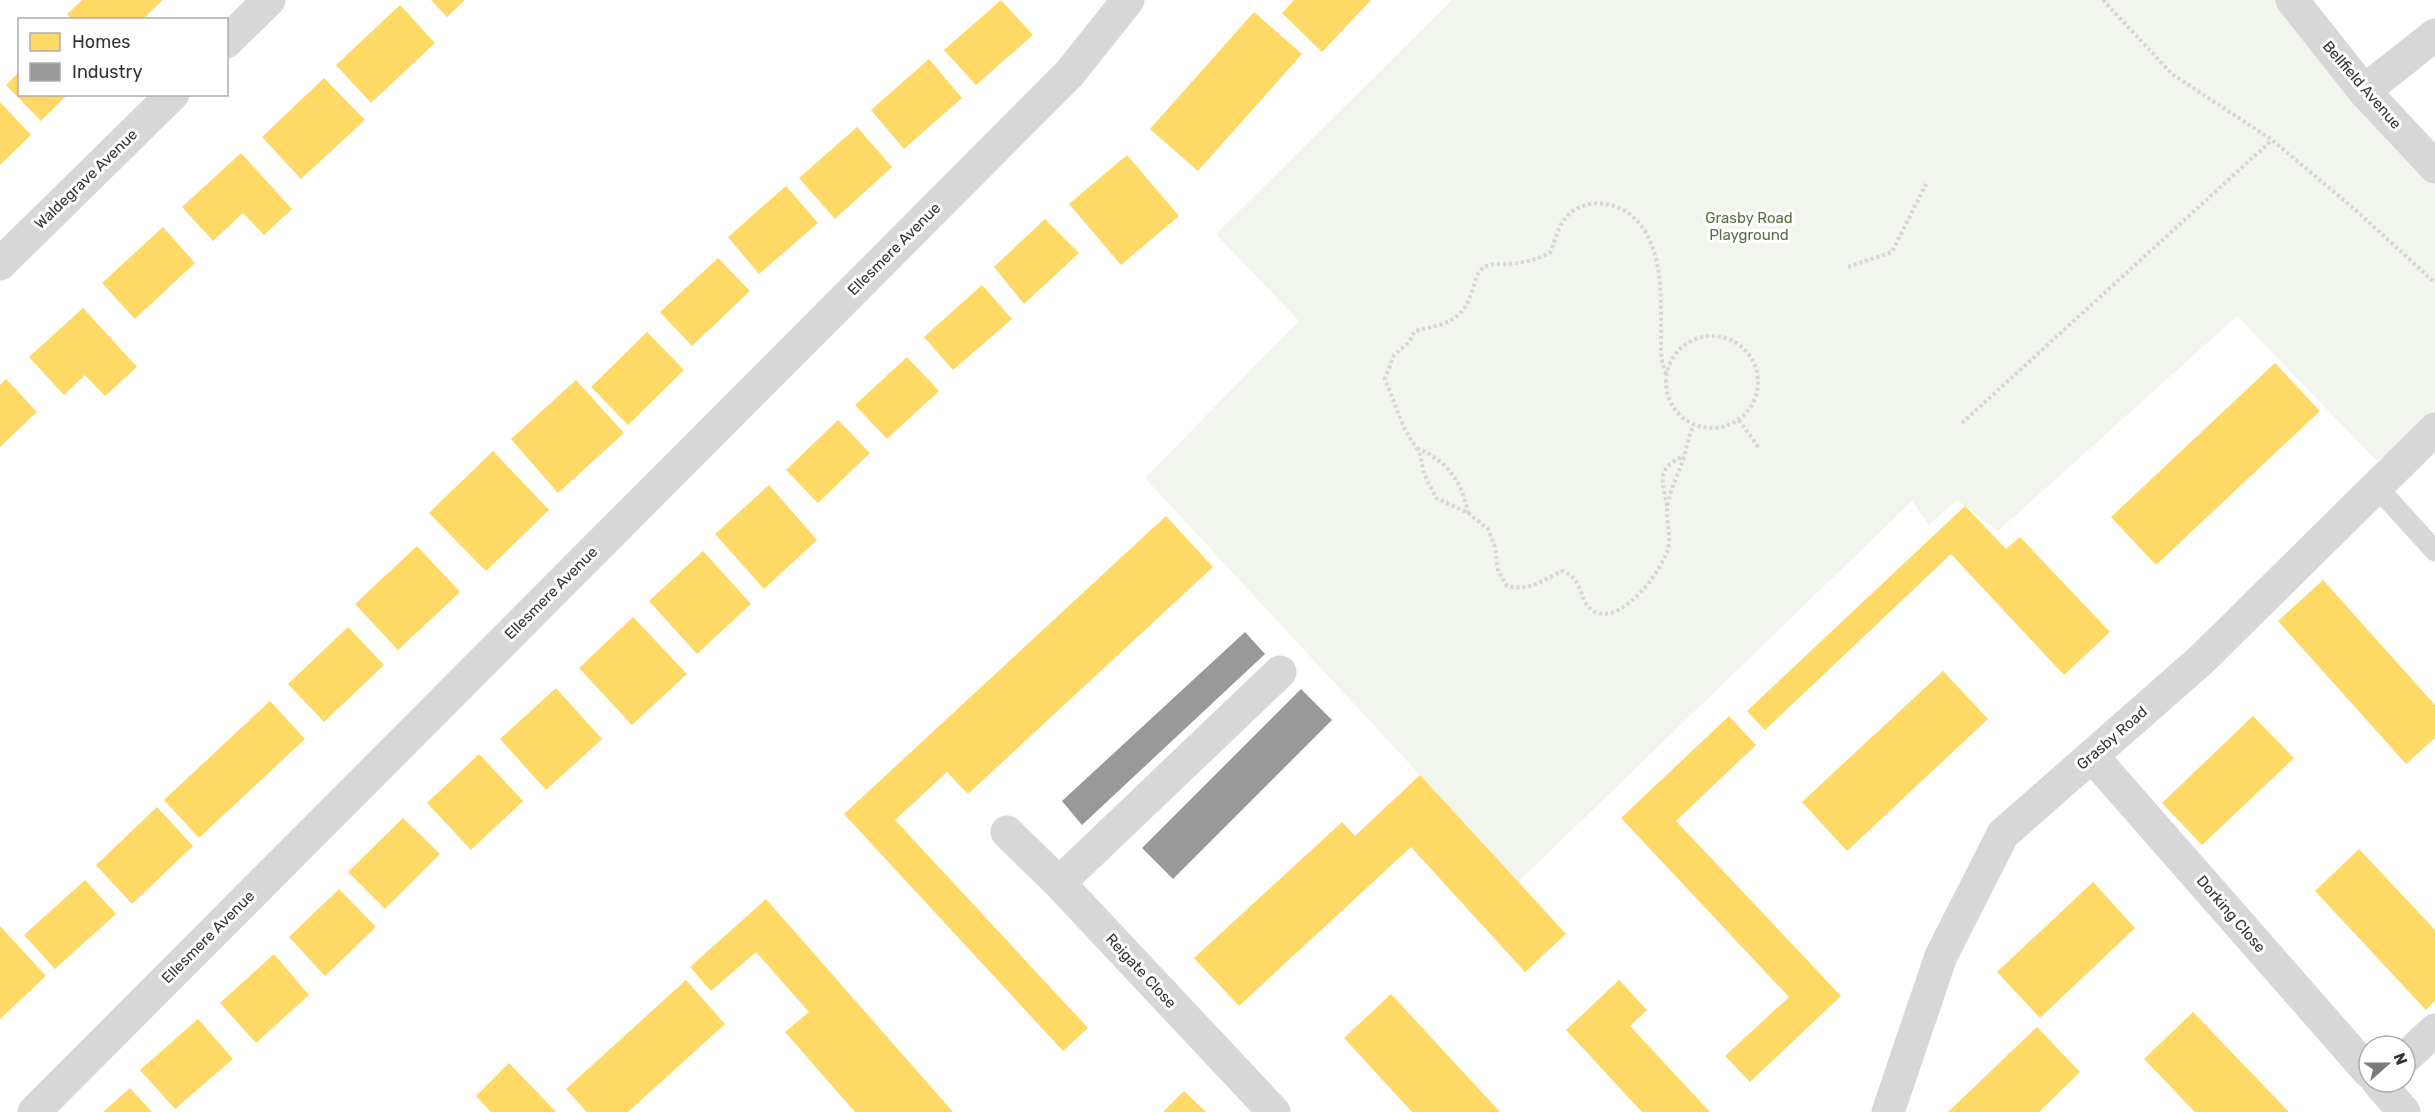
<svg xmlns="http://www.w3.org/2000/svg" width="2435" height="1112" font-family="Rubik,sans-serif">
	<rect width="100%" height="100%" fill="#fff"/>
	<path fill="#f1f5ed" d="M1452,0H2293L2435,173V420L2377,461L2237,316L1998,531L1957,500L1929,525L1912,501L1517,883L1420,775L1145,478L1299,321L1216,234Z"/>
	<path fill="#ffd966" d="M82,0H163L142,20H72L67,14Z
		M431,0H465L447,17Z
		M1001,0L1033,35L976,85L944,50Z
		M1294,0H1371L1322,52L1282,13Z
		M400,5L435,43L371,103L336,65Z
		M1254,12L1302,54L1198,171L1150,129Z
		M929,59L962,98L904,149L871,110Z
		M20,71V94H68L41,121L6,85Z
		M324,78L365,120L301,179L262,137Z
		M0,102L31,135L0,165Z
		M857,127L892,167L835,219L799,178Z
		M241,153L292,209L264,235L243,213L213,241L182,207Z
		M1127,155L1179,216L1121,265L1069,204Z
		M786,186L818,223L759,274L728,237Z
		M1045,219L1079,253L1024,304L994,267Z
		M163,227L195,263L135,319L102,283Z
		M718,258L750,291L692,346L660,312Z
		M982,285L1012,319L953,370L924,337Z
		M83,308L137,367L105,396L85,375L64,395L29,357Z
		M647,332L684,370L628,425L591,387Z
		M907,357L939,391L887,439L855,405Z
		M2275,363L2320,411L2156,565L2111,517Z
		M6,379L37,412L0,447V385Z
		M576,380L624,433L558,493L511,439Z
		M838,420L870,453L818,503L786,470Z
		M493,451L549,510L486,571L429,513Z
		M769,485L817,540L764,589L715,534Z
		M1965,506L2006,549L2020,537L2110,632L2064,675L1951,554L1765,730L1747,711Z
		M1166,516L1213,567L968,794L947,772L895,820L1088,1028L1063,1051L844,814Z
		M417,546L460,592L398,650L355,604Z
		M703,551L751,604L697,654L649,601Z
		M2323,580L2435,705V738L2406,764L2278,621Z
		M633,617L687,674L632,725L579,668Z
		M348,627L384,665L324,722L288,684Z
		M1943,671L1988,719L1847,851L1802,802Z
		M556,688L602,739L546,790L500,739Z
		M270,701L305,739L199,838L164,800Z
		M1729,716L1756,745L1676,821L1841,996L1750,1082L1725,1056L1789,997L1621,818Z
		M2253,716L2294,758L2202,845L2162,803Z
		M479,754L523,801L471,850L427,803Z
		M1420,775L1566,934L1525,972L1411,847L1239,1006L1194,958L1342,822L1355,836Z
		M157,807L193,846L132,904L96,865Z
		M403,818L440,854L385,909L348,872Z
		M2359,849L2435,930V1001L2426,1010L2315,891Z
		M85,880L116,914L55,969L24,935Z
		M2093,882L2135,928L2040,1018L1997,972Z
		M339,889L376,927L325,976L289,937Z
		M766,899L953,1112H855L785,1032L809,1012L756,952L711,991L690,967Z
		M0,926L46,976L0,1019Z
		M274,954L309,995L256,1043L220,1003Z
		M686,980L725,1024L628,1112H587L566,1089Z
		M1619,980L1647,1010L1630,1026L1710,1112H1642L1566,1030Z
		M1391,994L1500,1112H1412L1344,1038Z
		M2193,1012L2289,1112H2195L2144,1059Z
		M198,1019L233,1059L175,1109L140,1070Z
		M2037,1027L2080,1072L2039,1112H1948Z
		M509,1063L556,1112H491L476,1096Z
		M130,1088L152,1112H103Z
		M1184,1091L1206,1112H1163Z"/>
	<path fill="#999" d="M1245,632L1265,654L1082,825L1062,801Z
		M1301,689L1332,720L1173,879L1142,848Z"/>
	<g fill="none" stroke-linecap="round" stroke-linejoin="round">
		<path stroke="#d6d6d6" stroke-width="4" stroke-dasharray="3 3" stroke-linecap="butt" d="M2103,0L2172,74L2272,140L2358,212L2435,283
			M1848,267L1892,252L1926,184
			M1666 382a46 46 0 1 1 92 0a46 46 0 1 1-92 0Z
			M1666,374C1660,360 1661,349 1661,334C1661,299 1663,262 1645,231C1637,219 1627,210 1614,206C1598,201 1583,203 1570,213C1558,224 1556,239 1550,253C1537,259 1524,263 1510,264C1501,265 1491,262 1483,268C1477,272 1475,282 1473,288C1464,322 1445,324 1415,331L1409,342L1394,355L1385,379L1404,428L1420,454L1424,474L1436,498L1468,513L1488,529L1495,547L1498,571L1507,586C1528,592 1543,580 1562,571C1586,579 1577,603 1595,612C1623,625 1666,567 1669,544C1670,530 1665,516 1668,503C1671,488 1678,474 1683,460C1687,448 1688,437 1694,425
			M1739,420L1759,448
			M1962,423L2272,140
			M1417,448C1447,461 1462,481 1468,513
			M1667,506C1662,480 1656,468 1684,456"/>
		<path stroke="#d7d7d7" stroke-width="21" d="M2376,486L2435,551"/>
		<path stroke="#d7d7d7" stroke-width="33" d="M226,42L269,0
			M2364,91L2435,35
			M0,264L173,94
			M2092,756L2369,1072
			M1007,832L1059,883L1274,1112
			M1059,883L1280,672
			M2405,1058L2435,1030
			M2378,1082L2404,1112
			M34,1112L1069,74L1128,0
			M1888,1112L1941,956L2003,834L2201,660L2435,429"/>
		<path stroke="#d7d7d7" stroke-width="33" d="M2292,0L2364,91L2435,167"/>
	</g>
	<g text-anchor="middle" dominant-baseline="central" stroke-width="6" stroke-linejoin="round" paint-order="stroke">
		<g font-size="15" fill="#333" stroke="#fff">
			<text transform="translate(2362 85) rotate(49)">Bellfield Avenue</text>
			<text transform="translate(86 179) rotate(-44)">Waldegrave Avenue</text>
			<text transform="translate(894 249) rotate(-45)">Ellesmere Avenue</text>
			<text transform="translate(551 593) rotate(-45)">Ellesmere Avenue</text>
			<text transform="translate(2112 738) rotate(-41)">Grasby Road</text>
			<text transform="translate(2231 914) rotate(49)">Dorking Close</text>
			<text transform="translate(208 937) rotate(-45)">Ellesmere Avenue</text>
			<text transform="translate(1141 971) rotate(47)">Reigate Close</text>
		</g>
		<g font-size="15" fill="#56703f" stroke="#fff">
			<text x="1749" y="218">Grasby Road<tspan x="1749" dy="17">Playground</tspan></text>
		</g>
	</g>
	<rect x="18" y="18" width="210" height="78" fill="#ffffff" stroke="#adadad" stroke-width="1.5"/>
	<rect x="30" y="33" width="30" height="18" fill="#ffd966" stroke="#adadad" stroke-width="1.5"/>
	<text x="72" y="48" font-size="18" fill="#333333">Homes</text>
	<rect x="30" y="63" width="30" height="18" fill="#999999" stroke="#adadad" stroke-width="1.5"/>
	<text x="72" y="78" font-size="18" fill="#333333">Industry</text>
	<g transform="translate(2387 1064) rotate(69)"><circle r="28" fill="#ffffff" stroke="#adadad" stroke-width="1.5"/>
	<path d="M0-4.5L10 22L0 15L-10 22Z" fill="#7a7a7a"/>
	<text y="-9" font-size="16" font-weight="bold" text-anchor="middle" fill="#333333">N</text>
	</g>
</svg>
